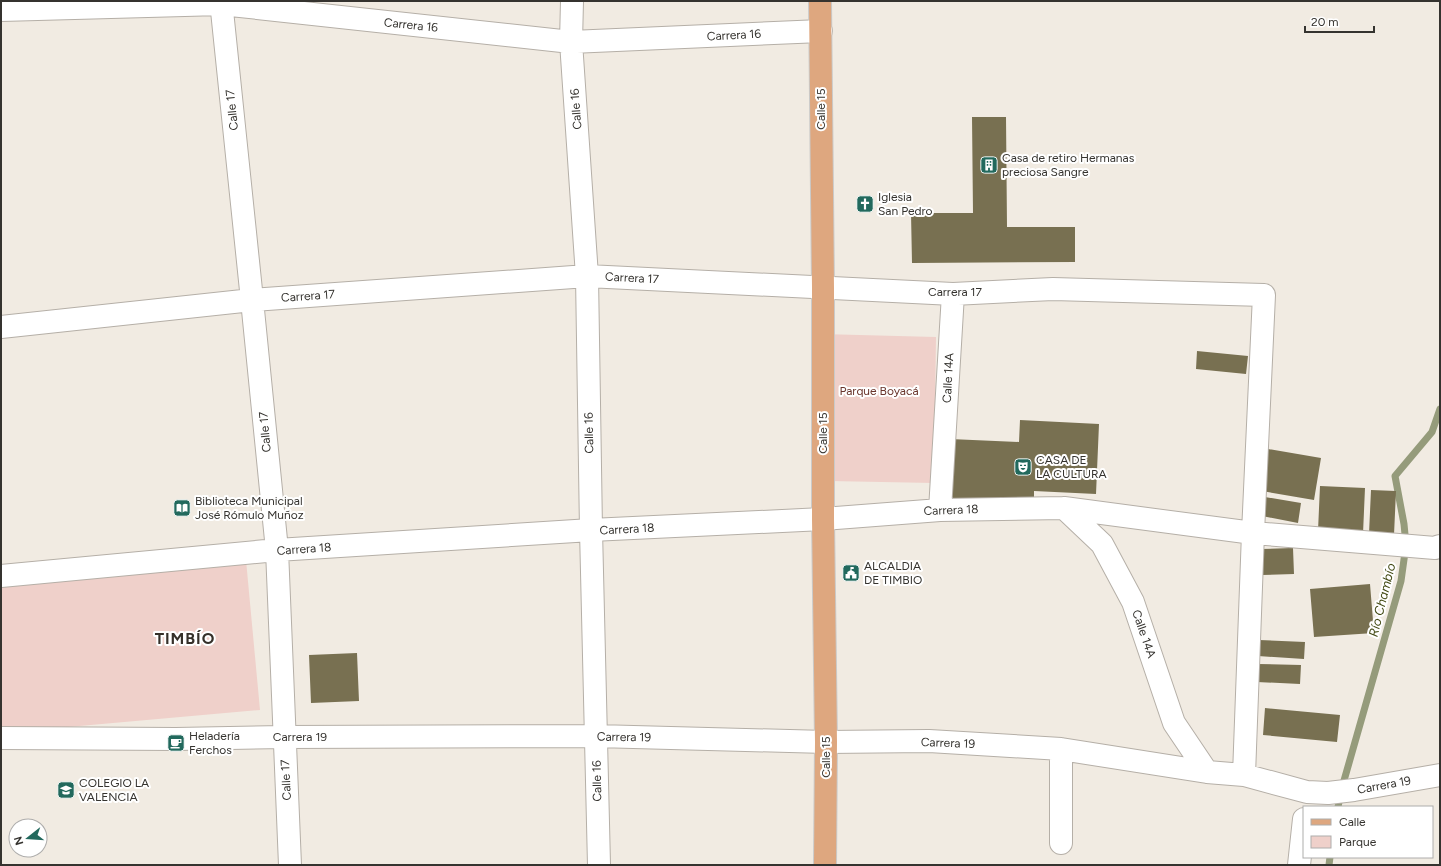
<svg xmlns="http://www.w3.org/2000/svg" width="1441" height="866" font-family="Figtree,sans-serif">
	<rect width="100%" height="100%" fill="#f1ebe2"/>
	<path fill="#efd0ca" d="M821,334L936,337L934,483L829,481Z
		M246,560L260,710L1,733V582Z"/>
	<g fill="none" stroke-linecap="round" stroke-linejoin="round">
		<path stroke="#959b7b" stroke-width="7" d="M1338,807L1341,791L1401,581L1406,545L1404,524L1395,476L1432,432L1440,409
			M1329,865L1330,857"/>
	</g>
	<path fill="#787051" d="M972,117H1006L1007,227H1075V262L912,263L911,213H973Z
		M1197,351L1248,356L1246,374L1196,369Z
		M1020,420L1099,424L1096,494L1034,491V503L948,499L950,439L1019,442Z
		M1268,449L1321,458L1314,500L1262,491Z
		M1320,486L1365,488L1363,534L1318,531Z
		M1371,490L1396,491L1394,535L1369,534Z
		M1265,497L1301,503L1298,523L1262,516Z
		M1293,548L1294,574L1262,575L1261,549Z
		M1370,584L1374,633L1314,637L1310,589Z
		M1259,640L1305,642L1304,659L1258,656Z
		M357,653L359,701L311,703L309,655Z
		M1258,664L1301,665L1300,684L1257,682Z
		M1265,708L1340,715L1337,742L1263,735Z"/>
	<g fill="none" stroke-linecap="round" stroke-linejoin="round">
		<defs>
			<path id="minor" d="M221,1L252,300L277,550L290,865
				M572,1L571,42L587,276L591,530L599,865
				M1,10L221,4L571,42L821,31
				M1,327L252,300L587,276L953,294L1053,289L1264,295L1253,533L1244,775
				M1064,508L1102,544L1133,602L1174,723L1207,772
				M940,510L953,294
				M1,576L277,550L591,530L823,519L940,510L1064,508L1253,533L1435,548L1440,546
				M1,738L176,739L284,737L596,736L826,742L929,741L1061,749L1207,772L1244,775L1307,792L1328,793L1354,790L1440,775
				M1061,843V749
				M1299,865L1304,819"/>
			<path id="major" d="M820,1L823,288V519L826,742L825,865"/>
		</defs>
		<use href="#minor" stroke="#b5afa7" stroke-width="24"/>
		<use href="#major" stroke="#cacac9" stroke-width="24"/>
		<use href="#minor" stroke="#fff" stroke-width="22"/>
		<use href="#major" stroke="#dea77f" stroke-width="22"/>
	</g>
	<defs>
		<symbol id="building-square" viewBox="-11 -11 22 22"><rect x="-9" y="-9" width="18" height="18" rx="4" fill="#22695d" stroke="#fff"/><path d="M-4-6H4V6H1V3H-1V6H-4ZM-2.5-4.3h1.7v1.8h-1.7ZM.8-4.3h1.7v1.8H.8ZM-2.5-1h1.7V.8h-1.7ZM.8-1h1.7V.8H.8Z" fill="#fff"/></symbol>
		<symbol id="church-square" viewBox="-11 -11 22 22"><rect x="-9" y="-9" width="18" height="18" rx="4" fill="#22695d" stroke="#fff"/><path d="M-1.2-6h2.4v3.5h3.3v2.4h-3.3V6h-2.4V-.1h-3.3v-2.4h3.3Z" fill="#fff"/></symbol>
		<symbol id="theatre-square" viewBox="-11 -11 22 22"><rect x="-9" y="-9" width="18" height="18" rx="4" fill="#22695d" stroke="#fff"/><path d="M-5-5.5Q0-4 5-5.5V0Q5 5 0 6Q-5 5-5 0ZM-3.3-2.5H-1v1.5H-3.3ZM1-2.5H3.3v1.5H1ZM-2.8 1Q0 5.5 2.8 1Z" fill="#fff"/></symbol>
		<symbol id="library-square" viewBox="-11 -11 22 22"><rect x="-9" y="-9" width="18" height="18" rx="4" fill="#22695d" stroke="#fff"/><path d="M-6-4Q-3-5.5-.7-3.5V5Q-3 3-6 4ZM6-4Q3-5.5 .7-3.5V5Q3 3 6 4Z" fill="#fff"/></symbol>
		<symbol id="civic-square" viewBox="-11 -11 22 22"><rect x="-9" y="-9" width="18" height="18" rx="4" fill="#22695d" stroke="#fff"/><path d="M-.6-6.5H3V-4.5H.6V-3L4-1V1h2V6H-6V1h2V-1L-.6-3ZM-1.2 2.5V6h2.4V2.5Z" fill="#fff"/></symbol>
		<symbol id="cafe-square" viewBox="-11 -11 22 22"><rect x="-9" y="-9" width="18" height="18" rx="4" fill="#22695d" stroke="#fff"/><path d="M-5.5-4.5H6V0H3Q3 3.5 0 3.5H-2.5Q-5.5 3.5-5.5 0ZM3-3.2v2h1.7v-2ZM-6 4.5H4V6H-6Z" fill="#fff"/></symbol>
		<symbol id="school-square" viewBox="-11 -11 22 22"><rect x="-9" y="-9" width="18" height="18" rx="4" fill="#22695d" stroke="#fff"/><path d="M0-5L7-2L0 1L-7-2ZM-4 1L0 2.5L4 1V4Q0 6-4 4Z" fill="#fff"/></symbol>
	</defs>
	<g fill-rule="evenodd">
		<use href="#building-square" x="979" y="155" width="20" height="20"/>
		<use href="#church-square" x="855" y="194" width="20" height="20"/>
		<use href="#theatre-square" x="1013" y="457" width="20" height="20"/>
		<use href="#library-square" x="172" y="498" width="20" height="20"/>
		<use href="#civic-square" x="841" y="563" width="20" height="20"/>
		<use href="#cafe-square" x="166" y="733" width="20" height="20"/>
		<use href="#school-square" x="56" y="780" width="20" height="20"/>
	</g>
	<g text-anchor="middle" dominant-baseline="central" stroke-width="4" stroke-linejoin="round" paint-order="stroke">
		<g font-size="12" fill="#35332f" stroke="#fff">
			<text transform="translate(411 25) rotate(6)">Carrera 16</text>
			<text transform="translate(734 35) rotate(-3)">Carrera 16</text>
			<text transform="translate(576 109) rotate(-94)">Calle 16</text>
			<text transform="translate(821 109) rotate(-90)">Calle 15</text>
			<text transform="translate(232 110) rotate(-96)">Calle 17</text>
			<text transform="translate(632 278) rotate(3)">Carrera 17</text>
			<text x="955" y="292">Carrera 17</text>
			<text transform="translate(308 296) rotate(-4)">Carrera 17</text>
			<text transform="translate(948 378) rotate(-87)">Calle 14A</text>
			<text transform="translate(265 432) rotate(-95)">Calle 17</text>
			<text transform="translate(589 433) rotate(-91)">Calle 16</text>
			<text transform="translate(823 433) rotate(-90)">Calle 15</text>
			<text transform="translate(951 510) rotate(-2)">Carrera 18</text>
			<text transform="translate(627 529) rotate(-3)">Carrera 18</text>
			<text transform="translate(304 549) rotate(-4)">Carrera 18</text>
			<text transform="translate(1144 634) rotate(71)">Calle 14A</text>
			<text x="300" y="737">Carrera 19</text>
			<text transform="translate(624 737) rotate(1)">Carrera 19</text>
			<text transform="translate(948 743) rotate(2)">Carrera 19</text>
			<text transform="translate(826 757) rotate(-90)">Calle 15</text>
			<text transform="translate(286 780) rotate(-93)">Calle 17</text>
			<text transform="translate(597 781) rotate(-91)">Calle 16</text>
			<text transform="translate(1384 785) rotate(-10)">Carrera 19</text>
		</g>
		<g font-size="12" fill="#35332f" stroke="#fff" text-anchor="start">
			<text x="1002" y="158">Casa de retiro Hermanas<tspan x="1002" dy="14">preciosa Sangre</tspan></text>
			<text x="878" y="197">Iglesia<tspan x="878" dy="14">San Pedro</tspan></text>
			<text x="1036" y="460">CASA DE<tspan x="1036" dy="14">LA CULTURA</tspan></text>
			<text x="195" y="501">Biblioteca Municipal<tspan x="195" dy="14">José Rómulo Muñoz</tspan></text>
			<text x="864" y="566">ALCALDIA<tspan x="864" dy="14">DE TIMBIO</tspan></text>
			<text x="189" y="736">Heladería<tspan x="189" dy="14">Ferchos</tspan></text>
			<text x="79" y="783">COLEGIO LA<tspan x="79" dy="14">VALENCIA</tspan></text>
		</g>
		<g font-size="12" fill="#69352c" stroke="#fff">
			<text x="879" y="391">Parque Boyacá</text>
		</g>
		<g font-size="13" font-style="italic" fill="#444b15" stroke="#fff">
			<text transform="translate(1382 600) rotate(-76)">Río Chambío</text>
		</g>
		<g font-size="16" font-weight="bold" letter-spacing="1" fill="#353029" stroke="#fff">
			<text x="185" y="638">TIMBÍO</text>
		</g>
	</g>
	<rect width="1441" height="866" fill="none" stroke="#35332f" stroke-width="4"/>
	<rect x="1303" y="806" width="130" height="52" fill="#ffffff" stroke="#aeadac"/>
	<rect x="1311" y="819" width="20" height="6" fill="#dea77f" stroke="#aeadac"/>
	<text x="1339" y="826" font-size="12" fill="#35332f">Calle</text>
	<rect x="1311" y="836" width="20" height="12" fill="#efd0ca" stroke="#aeadac"/>
	<text x="1339" y="846" font-size="12" fill="#35332f">Parque</text>
	<g transform="translate(28 838) rotate(253)"><circle r="19" fill="#ffffff" stroke="#aeadac"/>
	<path d="M0-3L7 15L0 10L-7 15Z" fill="#22695d"/>
	<text y="-6" font-size="11" font-weight="bold" text-anchor="middle" fill="#35332f">N</text>
	</g>
	<path d="M1305 26v6h69v-6" fill="none" stroke="#35332f" stroke-width="2"/>
	<text x="1311" y="26" font-size="12" fill="#35332f" stroke="#ffffff" stroke-width="3" paint-order="stroke">20 m</text>
</svg>
